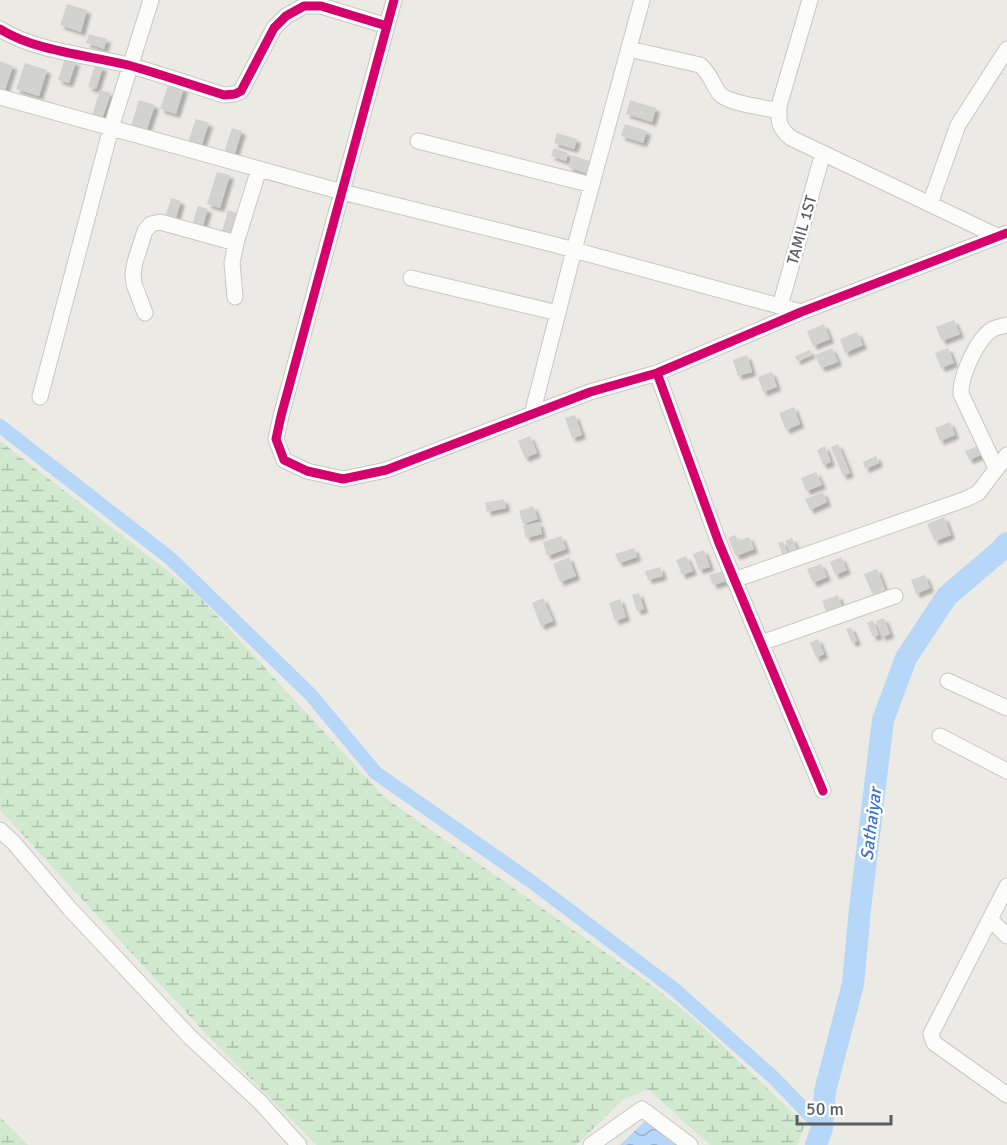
<svg xmlns="http://www.w3.org/2000/svg" width="1007" height="1145" font-family="Signika,sans-serif">
	<defs>
		<pattern id="wetland-marsh" width="20" height="14" patternUnits="userSpaceOnUse" patternTransform="scale(1.5)"><rect width="20" height="14" fill="#d0e9cf"/><path d="M1 5h8M5 5V1M11 12h8M15 12V8" fill="none" stroke="#acc0ac"/></pattern>
		<pattern id="water-waves" width="16" height="10" patternUnits="userSpaceOnUse" patternTransform="scale(1.5)"><rect width="16" height="10" fill="#b6d7f7"/><path d="M0 5q4-4 8 0t8 0" fill="none" stroke="#97b2cc"/></pattern>
		<filter id="shadow"><feDropShadow dx="4" dy="4" stdDeviation="1.5" flood-color="#0004"/></filter>
	</defs>
	<rect width="100%" height="100%" fill="#ebeae4"/>
	<path fill="url(#wetland-marsh)" d="M0,441L196,593L384,797L647,982L693,1018L805,1124L797,1145H710L648,1089L624,1099L576,1145H317L208,1036L0,810Z
		M0,1117L28,1145H0Z"/>
	<path fill="url(#water-waves)" d="M647,1119L676,1145H620Z"/>
	<g fill="none" stroke-linecap="round" stroke-linejoin="round">
		<path stroke="#b6d7f7" stroke-width="14" d="M0,426L171,559L311,695L376,773L532,882L674,989L774,1078L822,1128"/>
		<path stroke="#b6d7f7" stroke-width="22" d="M816,1145L822,1128L825,1091L853,984L860,909L883,720L906,658L947,596L1000,551L1007,543"/>
	</g>
	<path fill="#d2d2ce" filter="url(#shadow)" d="M67,4L87,10L81,32L60,25Z
		M89,34L107,39L104,49L86,43Z
		M65,58L76,62L69,83L58,80Z
		M0,61L13,66L4,93L0,91Z
		M25,63L47,70L39,96L16,89Z
		M95,65L103,67L96,89L88,87Z
		M169,83L184,88L176,114L160,109Z
		M100,90L111,93L102,119L92,116Z
		M139,100L155,105L145,135L130,130Z
		M630,100L656,108L652,122L626,114Z
		M196,119L209,123L200,150L187,145Z
		M625,124L647,131L643,143L621,136Z
		M232,128L242,131L234,156L224,153Z
		M557,133L577,139L574,149L554,143Z
		M554,148L568,153L566,161L551,156Z
		M572,155L595,163L591,175L568,167Z
		M217,172L230,175L220,208L207,204Z
		M171,198L181,201L175,221L165,218Z
		M198,206L208,209L202,228L192,225Z
		M228,210L243,215L235,240L221,235Z
		M954,320L960,334L942,341L936,327Z
		M824,324L830,339L813,346L807,331Z
		M857,332L863,345L845,353L840,339Z
		M832,348L838,362L821,368L815,355Z
		M948,348L954,363L941,368L935,353Z
		M810,350L812,354L797,361L795,356Z
		M747,355L752,372L738,376L733,360Z
		M772,372L777,387L763,392L758,377Z
		M794,407L800,424L786,430L779,413Z
		M575,415L582,435L572,438L565,418Z
		M950,422L955,435L940,441L935,428Z
		M530,436L537,453L525,458L518,441Z
		M838,444L850,473L843,476L831,447Z
		M825,446L831,462L823,465L817,450Z
		M978,446L981,455L969,460L965,451Z
		M876,456L879,463L865,469L863,462Z
		M816,472L822,485L806,491L801,478Z
		M823,492L827,502L810,510L805,499Z
		M504,499L506,508L487,512L485,503Z
		M533,506L538,519L523,524L519,511Z
		M944,517L951,535L935,541L927,524Z
		M539,522L542,534L526,538L523,526Z
		M735,535L738,541L749,537L754,549L736,556L728,538Z
		M561,536L566,549L547,556L543,542Z
		M792,538L798,552L791,555L785,541Z
		M783,541L789,556L784,558L778,543Z
		M634,548L637,557L619,563L615,554Z
		M704,550L710,567L699,570L693,554Z
		M686,556L693,571L682,575L676,560Z
		M569,557L576,576L560,582L553,564Z
		M841,557L847,570L835,575L830,562Z
		M821,564L827,577L813,583L807,569Z
		M660,567L663,576L648,580L645,571Z
		M877,569L887,595L875,600L864,574Z
		M727,570L730,580L713,585L709,575Z
		M925,575L930,588L916,594L911,580Z
		M639,593L644,609L637,611L632,595Z
		M838,595L842,607L827,613L822,601Z
		M543,598L553,621L541,626L532,603Z
		M620,599L626,617L615,621L609,603Z
		M884,618L890,634L882,637L876,621Z
		M873,620L879,635L873,637L867,623Z
		M851,627L857,641L852,643L846,629Z
		M818,639L824,654L816,658L810,643Z"/>
	<g fill="none" stroke-linecap="round" stroke-linejoin="round">
		<defs>
			<path id="minor" d="M394,0L281,416L276,439L284,460L307,471L343,479L386,470L590,392L657,373L801,312L1007,233
				M810,0L779,106C778,122 779,128 791,138L997,236
				M0,29C35,51 87,55 128,65C160,74 192,85 224,95L235,94L241,91L274,28L286,16L304,6H321L387,26
				M629,49L700,65C710,73 712,83 719,93C728,104 764,107 779,111
				M0,97L342,192L552,244L801,312
				M418,141L592,185
				M930,204L958,125L1007,49
				M411,278L558,313
				M235,297L232,263L236,243L259,169
				M780,306L823,153
				M145,313L134,284L133,274L135,262L145,231L151,224L160,222L236,243
				M657,373L719,543L823,791
				M40,397L111,128L151,0
				M532,414L574,250L642,0
				M996,468L961,394C960,377 977,338 993,329C997,327 1003,326 1007,325
				M734,580L966,499L978,493L1007,455
				M761,643L895,596
				M948,681L1007,708
				M940,736L1007,771
				M0,830L14,843L70,909L190,1037L260,1102L299,1145
				M1007,886L931,1034L934,1043L1007,1095
				M990,919L1007,936
				M591,1145L642,1109L690,1145"/>
		</defs>
		<use href="#minor" stroke="#c7c8c6" stroke-width="17"/>
		<use href="#minor" stroke="#fcfcfb" stroke-width="15"/>
		<defs>
			<path id="cycleway" d="M394,0L281,416L276,439L284,460L307,471L343,479L386,470L590,392L657,373L801,312L1007,233
				M0,29C35,51 87,55 128,65C160,74 192,85 224,95L235,94L241,91L274,28L286,16L304,6H321L387,26
				M657,373L719,543L823,791"/>
		</defs>
		<use href="#cycleway" stroke="#fff" stroke-width="13"/>
		<use href="#cycleway" stroke="#d6006c" stroke-width="9"/>
	</g>
	<g text-anchor="middle" dominant-baseline="central" stroke-width="5" stroke-linejoin="round" paint-order="stroke">
		<g font-size="16" fill="#595d63" stroke="#fff">
			<text transform="translate(802 230) rotate(-74)">TAMIL 1ST</text>
		</g>
		<g font-size="18" font-style="italic" fill="#3876cd" stroke="#fff">
			<text transform="translate(871 824) rotate(-83)">Sathaiyar</text>
		</g>
	</g>
	<path d="M797 1115v9h94v-9" fill="none" stroke="#595d63" stroke-width="3"/>
	<text x="806" y="1115" font-size="18" fill="#595d63" stroke="#ffffff" stroke-width="4.5" paint-order="stroke">50 m</text>
</svg>
